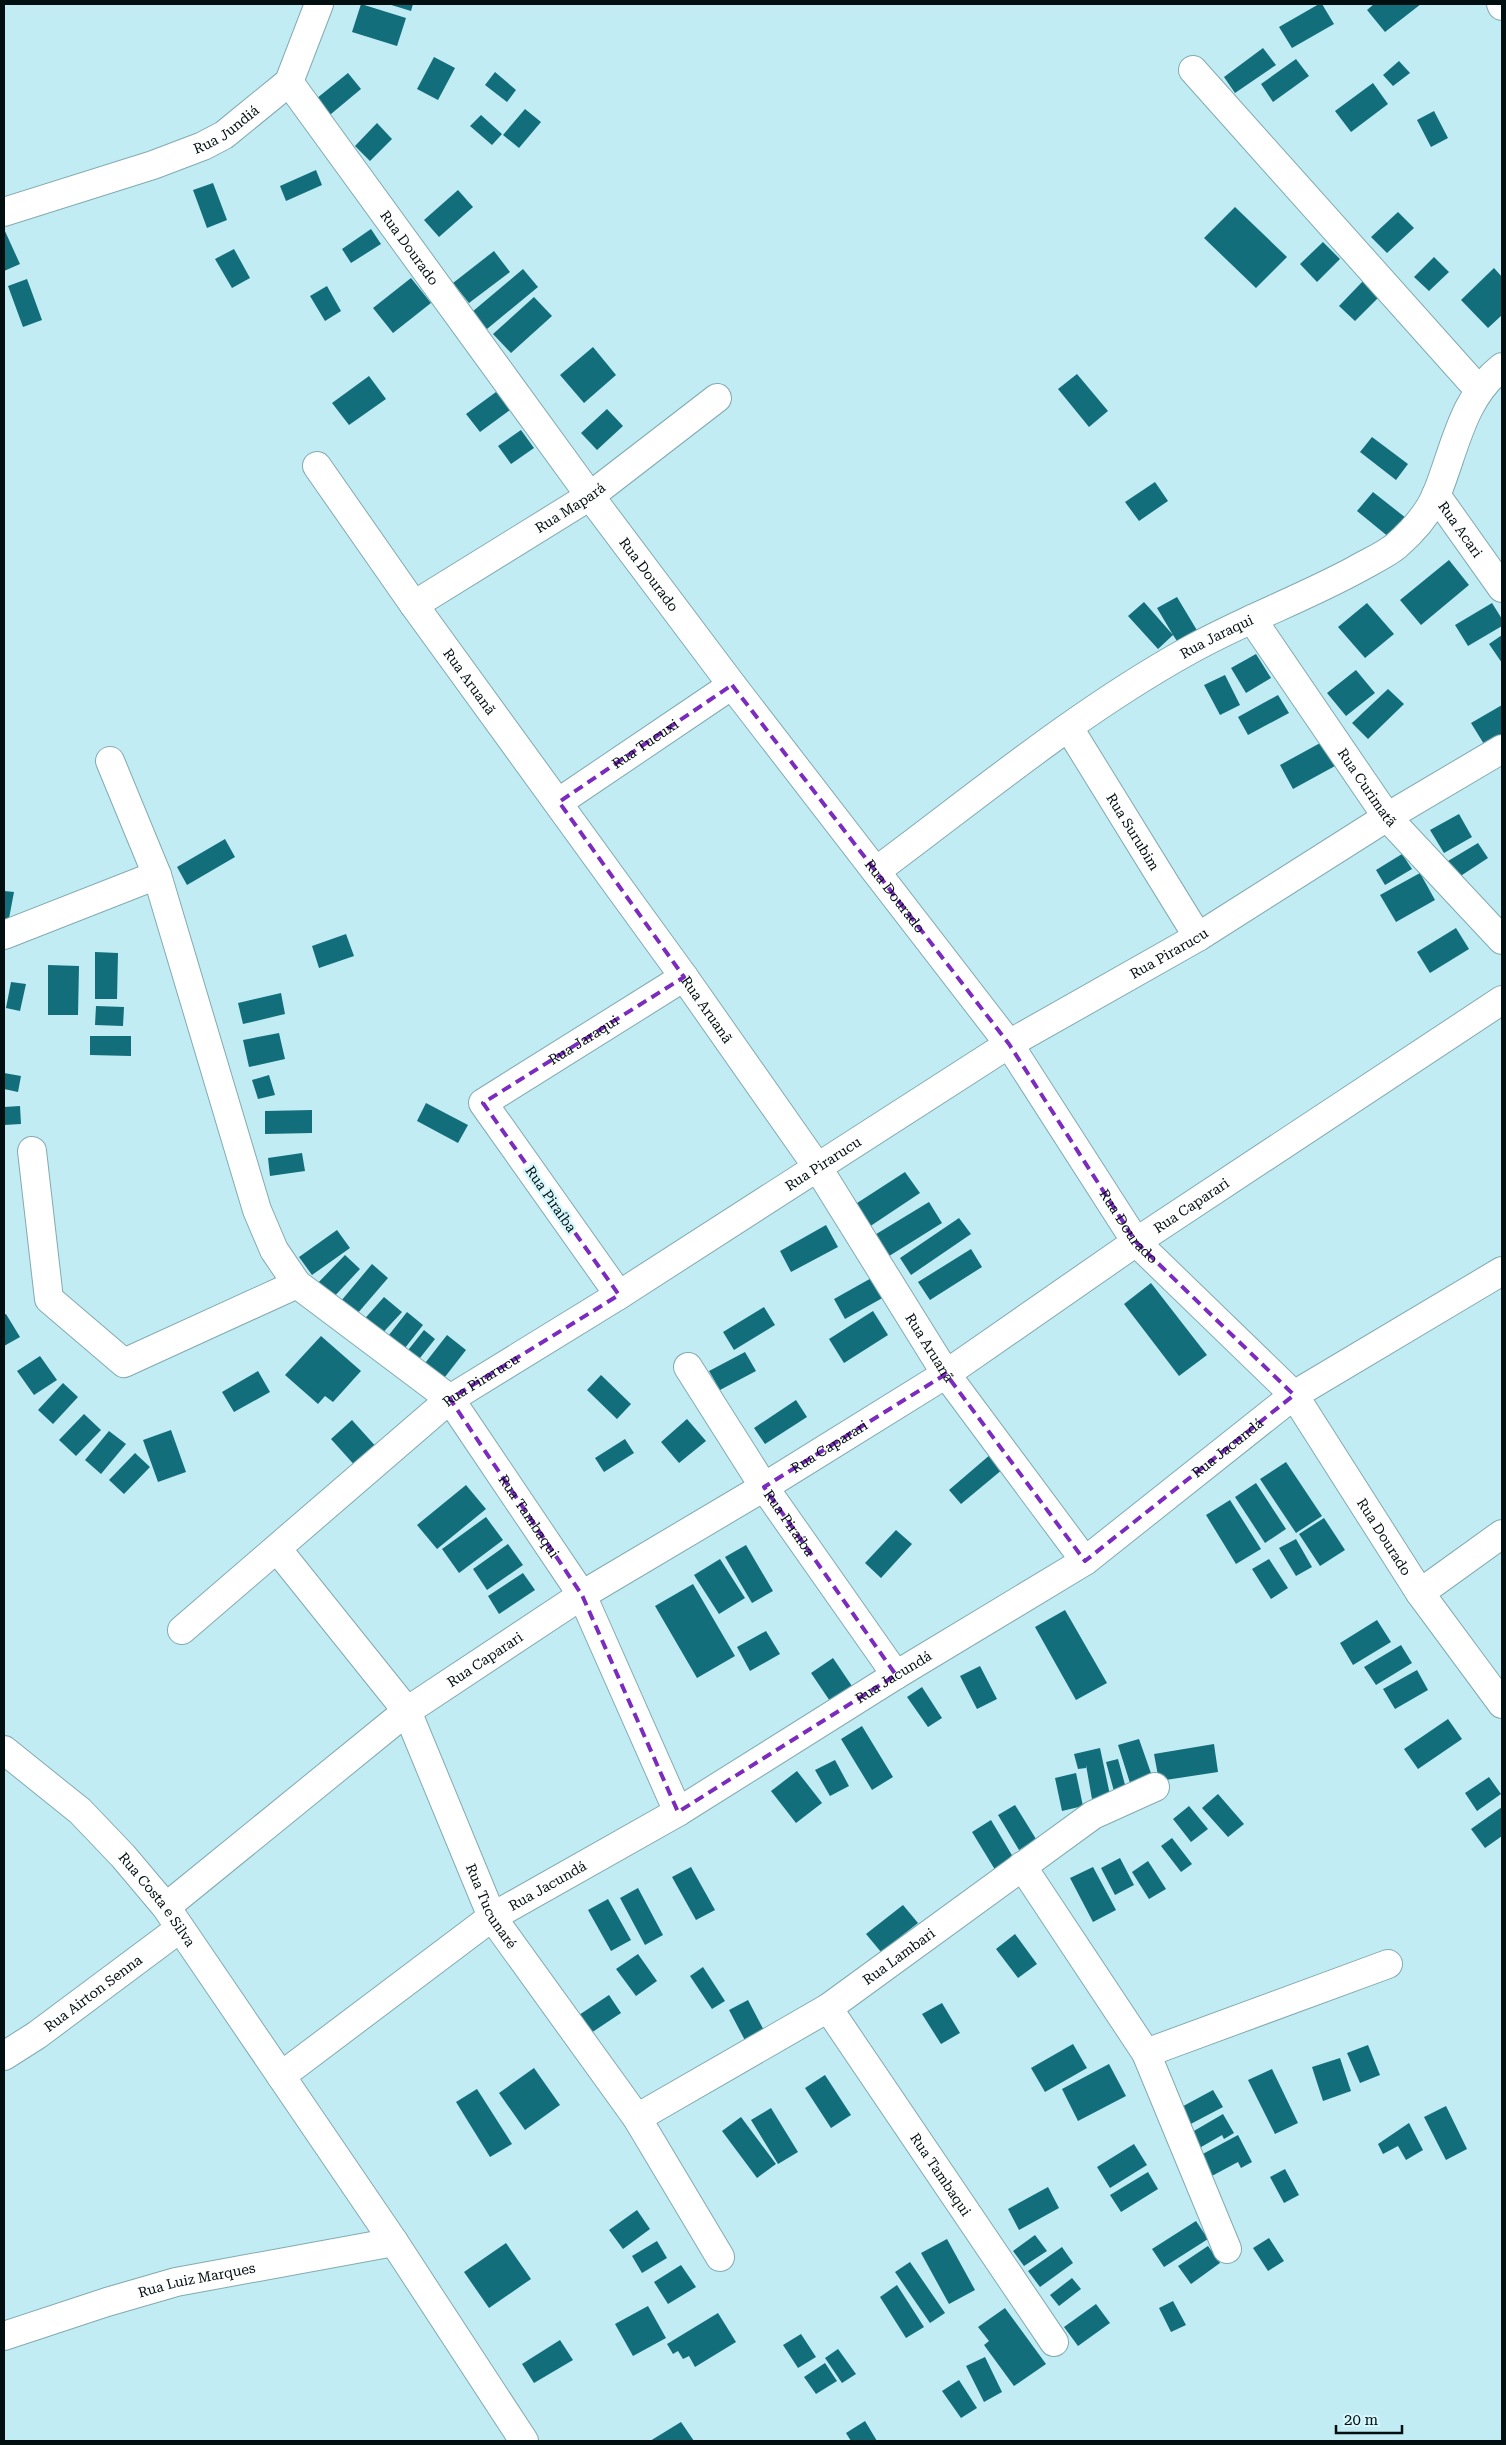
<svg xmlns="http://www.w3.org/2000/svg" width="1506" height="2445" font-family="'Roboto Serif',serif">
	<rect width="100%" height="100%" fill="#c2ecf3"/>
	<path fill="#116e7a" d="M361,4L406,18L397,46L352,32Z
		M388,4H413L411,11Z
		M1319,4H1322L1334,24L1292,48L1279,27Z
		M1374,4H1421L1385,32L1367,10Z
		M1263,48L1276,65L1235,93L1224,77Z
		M434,57L455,68L438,100L417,89Z
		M1296,59L1309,76L1273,102L1261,84Z
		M1399,61L1410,73L1393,86L1383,75Z
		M495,72L516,90L507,102L485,85Z
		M348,73L361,89L325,119L311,103Z
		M1373,83L1388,104L1351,132L1335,111Z
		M525,109L541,122L519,148L503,135Z
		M1434,111L1448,138L1431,147L1417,120Z
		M481,115L502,134L492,145L470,126Z
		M377,123L392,139L370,161L355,146Z
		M316,170L322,185L286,201L280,186Z
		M213,183L227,220L207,228L193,190Z
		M458,190L473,207L439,237L424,220Z
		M1235,207L1287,257L1256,288L1204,238Z
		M1398,212L1414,228L1387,253L1371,237Z
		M4,229L20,264L4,271Z
		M371,229L381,244L351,263L342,249Z
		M1323,242L1340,259L1317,282L1300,264Z
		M234,249L250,278L232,288L215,259Z
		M494,251L510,272L469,303L453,283Z
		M1434,257L1449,272L1429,291L1414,277Z
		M1494,268L1502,277V315L1488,328L1461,300Z
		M523,269L538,287L487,329L472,312Z
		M411,278L431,303L393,333L373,308Z
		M27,279L42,320L23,327L8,286Z
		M1363,281L1379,297L1355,321L1339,306Z
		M327,286L341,311L325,321L310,296Z
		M534,297L552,316L511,353L493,334Z
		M593,347L616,375L584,403L560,375Z
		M1077,374L1108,411L1089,427L1058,389Z
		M369,376L386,399L349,425L332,403Z
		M496,392L510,410L480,432L466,414Z
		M607,409L623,426L597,450L581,433Z
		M521,430L534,448L511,464L498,446Z
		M1372,437L1408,464L1396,480L1360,452Z
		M1155,482L1168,501L1139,521L1125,502Z
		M1373,492L1406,518L1390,538L1357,511Z
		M1449,560L1469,585L1421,625L1400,600Z
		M1177,597L1198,632L1179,644L1173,635L1158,649L1128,616L1144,602L1173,635L1157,608Z
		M1367,603L1394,634L1365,658L1338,627Z
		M1492,603L1502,619V626L1468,646L1455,625Z
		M1502,635V663L1489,644Z
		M1256,654L1271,678L1246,693L1231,668Z
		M1356,670L1375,693L1346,716L1327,693Z
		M1225,675L1240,705L1220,715L1204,685Z
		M1388,689L1404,704L1368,739L1352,723Z
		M1278,695L1289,713L1248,735L1238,717Z
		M1502,705V740L1487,749L1471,723Z
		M1322,742L1335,766L1293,789L1280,765Z
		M1459,814L1472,837L1444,853L1430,830Z
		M225,839L235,857L187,885L177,867Z
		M1478,843L1488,858L1459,877L1448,861Z
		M1402,854L1412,869L1385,885L1376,870Z
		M1420,873L1435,900L1396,922L1380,895Z
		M4,891L14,892L7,929L4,928Z
		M1456,928L1469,949L1430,973L1417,952Z
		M346,934L354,956L319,968L312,946Z
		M95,952L118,953L117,999H95Z
		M48,965L79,966L78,1015H48Z
		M11,982L26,984L20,1011L6,1008Z
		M281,993L285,1014L243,1024L238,1003Z
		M96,1006L124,1007L123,1026L95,1025Z
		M279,1033L285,1059L249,1067L243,1040Z
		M90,1036H131V1056L90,1055Z
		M4,1073L21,1076L18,1092L4,1089Z
		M269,1075L275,1095L258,1099L252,1080Z
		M426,1103L468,1125L458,1143L417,1121Z
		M20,1106L21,1124L4,1125V1107Z
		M312,1110V1133L265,1134V1111Z
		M302,1153L305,1171L270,1176L268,1158Z
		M905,1172L920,1193L869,1227L854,1205Z
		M929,1202L942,1223L886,1258L873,1236Z
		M959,1218L971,1234L911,1275L900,1258Z
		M826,1225L838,1247L791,1272L780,1251Z
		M337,1230L350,1248L312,1275L299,1257Z
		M971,1249L982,1267L930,1300L918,1282Z
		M345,1255L360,1269L330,1301L315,1286Z
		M372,1264L388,1278L357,1314L341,1301Z
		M875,1276L886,1296L845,1319L834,1299Z
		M1151,1283L1207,1355L1179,1376L1124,1304Z
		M384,1297L402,1312L377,1339L360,1324Z
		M764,1307L775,1325L734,1350L723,1332Z
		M873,1311L888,1335L844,1363L829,1339Z
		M407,1312L423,1325L401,1353L385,1340Z
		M6,1314L20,1337L4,1346V1315Z
		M424,1330L435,1339L416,1363L405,1354Z
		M447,1335L466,1350L441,1382L422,1367Z
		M321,1336L361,1371L333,1402L325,1396L318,1404L285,1375Z
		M745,1352L756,1371L720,1390L709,1371Z
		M40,1356L57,1380L34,1395L17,1371Z
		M258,1371L270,1392L234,1412L222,1392Z
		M601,1375L631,1404L617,1419L587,1390Z
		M63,1383L78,1397L53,1424L38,1410Z
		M796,1400L807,1417L765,1444L754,1428Z
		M84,1414L101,1430L76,1456L59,1440Z
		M687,1419L706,1441L679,1463L661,1442Z
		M352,1420L379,1450L358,1469L331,1439Z
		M171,1430L186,1472L158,1482L143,1440Z
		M109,1431L126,1444L101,1474L85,1460Z
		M625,1439L634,1453L604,1472L595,1458Z
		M135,1453L150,1467L124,1494L109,1480Z
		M991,1454L1003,1469L961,1504L949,1490Z
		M1286,1462L1322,1516L1296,1533L1260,1479Z
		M1256,1483L1286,1529L1265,1543L1235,1497Z
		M466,1485L486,1509L437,1549L417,1525Z
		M1230,1500L1261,1549L1236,1564L1206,1515Z
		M486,1517L503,1540L459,1573L442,1549Z
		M1324,1518L1345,1550L1320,1566L1299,1534Z
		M896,1530L912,1544L881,1578L865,1563Z
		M1296,1539L1312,1567L1296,1576L1279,1548Z
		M508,1544L523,1565L487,1590L473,1569Z
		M746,1545L773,1591L752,1603L725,1557Z
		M720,1559L745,1598L719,1614L694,1575Z
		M1269,1559L1288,1588L1271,1599L1252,1569Z
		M523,1573L535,1590L499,1614L488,1596Z
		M693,1584L735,1656L697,1678L655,1606Z
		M1065,1610L1107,1683L1076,1700L1035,1627Z
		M1377,1620L1391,1642L1353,1665L1340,1643Z
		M766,1631L780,1654L750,1671L737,1647Z
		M1401,1645L1412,1663L1376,1685L1364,1667Z
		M833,1658L856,1692L834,1707L811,1673Z
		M980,1666L997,1699L977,1709L960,1676Z
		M1417,1670L1428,1690L1395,1709L1383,1689Z
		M922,1687L942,1718L928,1727L907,1697Z
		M1448,1719L1462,1739L1418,1769L1404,1749Z
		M862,1726L893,1777L872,1790L841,1739Z
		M1139,1739L1152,1776L1130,1783L1118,1745Z
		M1214,1744L1218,1772L1159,1781L1154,1754Z
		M1100,1748L1110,1795L1092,1799L1086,1765V1768L1078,1769L1074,1754Z
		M1118,1759L1127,1792L1115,1795L1106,1762Z
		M835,1760L849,1786L830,1796L815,1770Z
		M797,1771L822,1803L796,1823L771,1791Z
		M1076,1773L1083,1806L1062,1811L1055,1778Z
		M1489,1777L1501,1794L1477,1811L1465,1793Z
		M1218,1794L1244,1824L1228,1837L1202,1808Z
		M1015,1805L1036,1839L1019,1850L998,1815Z
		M1189,1806L1208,1829L1191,1842L1173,1819Z
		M1502,1807V1836L1485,1848L1471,1829Z
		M991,1820L1016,1862L997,1873L972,1832Z
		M1172,1838L1192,1864L1181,1872L1161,1846Z
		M1120,1858L1134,1885L1115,1895L1101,1868Z
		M1148,1861L1166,1889L1149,1899L1132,1872Z
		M691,1867L715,1910L696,1920L672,1877Z
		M1093,1867L1116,1910L1093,1922L1070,1878Z
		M638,1888L663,1935L645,1945L620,1898Z
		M608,1899L631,1940L611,1951L588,1910Z
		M903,1905L918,1923L881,1952L866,1934Z
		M1015,1934L1037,1964L1018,1978L996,1949Z
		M638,1954L657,1981L636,1996L616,1969Z
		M703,1967L725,2001L712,2009L690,1976Z
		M609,1995L621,2013L591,2033L579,2015Z
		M748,2000L768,2038L749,2048L729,2010Z
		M942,2003L960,2033L941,2044L922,2014Z
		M1073,2044L1087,2068L1045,2092L1031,2068Z
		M1368,2045L1380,2075L1360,2083L1347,2053Z
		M1340,2058L1351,2091L1323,2101L1312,2067Z
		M1109,2064L1126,2096L1078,2121L1062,2089Z
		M534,2068L560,2105L525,2130L499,2093Z
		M1272,2069L1298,2123L1275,2134L1248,2080Z
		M825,2075L851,2115L831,2128L805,2088Z
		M477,2089L512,2144L490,2157L456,2102Z
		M1213,2090L1223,2107L1185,2127L1176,2110Z
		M1446,2106L1467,2149L1446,2160L1424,2117Z
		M771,2108L798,2152L778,2164L751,2120Z
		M1223,2114L1234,2133L1224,2139L1222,2135L1196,2150L1187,2135Z
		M741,2117L776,2164L757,2178L722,2131Z
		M1409,2123L1423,2150L1406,2160L1398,2146L1383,2154L1378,2144Z
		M1238,2135L1252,2162L1241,2168L1238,2162L1210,2177L1199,2156Z
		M1134,2144L1147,2165L1110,2188L1097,2167Z
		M1285,2169L1299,2195L1284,2203L1270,2177Z
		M1148,2172L1158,2189L1121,2212L1110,2195Z
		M1048,2187L1059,2208L1019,2230L1008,2209Z
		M637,2210L650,2229L623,2249L609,2230Z
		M1196,2221L1208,2239L1164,2267L1152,2249Z
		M1035,2235L1047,2251L1024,2266L1013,2251Z
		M1269,2238L1284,2261L1268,2271L1253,2248Z
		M947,2239L975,2290L949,2304L921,2253Z
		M657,2241L667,2258L642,2273L632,2256Z
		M506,2243L531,2279L489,2308L464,2272Z
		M1208,2246L1220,2263L1191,2284L1178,2266Z
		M1062,2247L1073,2263L1040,2287L1028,2271Z
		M910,2262L945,2313L930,2323L895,2272Z
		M681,2265L696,2287L668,2304L654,2282Z
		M1072,2278L1081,2289L1059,2306L1050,2295Z
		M897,2285L924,2327L906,2338L880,2297Z
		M1173,2301L1186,2325L1171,2332L1159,2308Z
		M1096,2304L1110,2323L1078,2346L1064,2327Z
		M648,2306L666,2338L633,2356L615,2324Z
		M1005,2308L1046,2364L1014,2386L984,2345L989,2341L978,2327Z
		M718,2313L736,2342L695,2367L689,2356L683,2359L678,2351L673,2354L667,2344Z
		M801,2334L816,2357L798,2368L783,2345Z
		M560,2340L573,2360L534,2383L522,2364Z
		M838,2349L856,2374L842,2383L825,2358Z
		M985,2357L1002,2392L984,2402L966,2366Z
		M825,2363L837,2381L816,2394L804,2377Z
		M959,2380L977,2408L961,2418L942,2391Z
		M865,2421L877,2441H851L846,2433Z
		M681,2422L694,2441H650Z"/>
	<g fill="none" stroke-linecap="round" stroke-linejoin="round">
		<defs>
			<g id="minor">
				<path d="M1501,4L1502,6"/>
				<path d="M1193,70L1479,390"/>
				<path id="s1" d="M289,82L590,496L732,685L1009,1044L1136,1242L1294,1395L1420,1593L1502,1704"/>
				<path id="s2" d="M4,212L153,165L203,146L224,135L289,82L319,4"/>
				<path id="s3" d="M317,466L414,605L684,977L818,1168L946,1374L1085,1561"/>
				<path id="s4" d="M1436,495L1502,588"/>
				<path id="s5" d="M414,605L590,496L717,398"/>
				<path id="s6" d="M1252,619L1387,817L1502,940"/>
				<path id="s7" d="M1069,728L1198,937"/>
				<path id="s8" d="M110,761L157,875L257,1210L274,1250L297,1284L450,1399L582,1595L678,1812"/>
				<path id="s9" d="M559,802L732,685"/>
				<path id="s10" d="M876,871C977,796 1078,712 1188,651C1243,620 1302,599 1357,569C1369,562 1385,555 1396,546C1412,532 1429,513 1437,493C1455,449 1462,398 1502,367"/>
				<path d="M4,935L157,875"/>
				<path d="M32,1151L49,1299L124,1363L297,1284"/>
				<path id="s11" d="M619,1295L483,1103L684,977"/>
				<path id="s12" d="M688,1367L764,1487L896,1675"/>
				<path id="s13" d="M278,1550L407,1711L492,1917L637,2118L720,2257"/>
				<path d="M1420,1593L1502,1534"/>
				<path id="s14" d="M182,1630L450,1399L619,1295L1009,1044L1198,937L1387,817L1502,749"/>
				<path id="s15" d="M4,1750L80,1811L123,1856L166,1907L394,2242L524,2441"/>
				<path d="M1022,1866L1146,2053L1227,2249"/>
				<path id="s16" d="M166,1907L407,1711L582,1595L764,1487L946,1374L1136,1242L1502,1000"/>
				<path id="s17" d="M828,2008L1054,2342"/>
				<path d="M1146,2053L1388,1964"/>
				<path id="s18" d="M4,2056L37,2035L179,1929"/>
				<path id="s19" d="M281,2076L492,1917L678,1812L896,1675L1085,1561L1294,1395L1502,1271"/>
				<path id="s20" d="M637,2118L828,2008L1093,1815L1155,1787"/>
				<path id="s21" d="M4,2336L107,2302L176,2282L394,2242"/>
			</g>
		</defs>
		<use href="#minor" stroke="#82aab1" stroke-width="30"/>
		<use href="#minor" stroke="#fff" stroke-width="28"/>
	</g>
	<path fill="none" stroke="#7b2cbf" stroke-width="4" stroke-dasharray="10 6" stroke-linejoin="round" d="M732,685L1009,1044L1136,1242L1294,1395L1085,1561L946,1374L764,1487L896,1675L678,1812L582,1595L450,1399L619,1295L483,1103L684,977L559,802Z"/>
	<g text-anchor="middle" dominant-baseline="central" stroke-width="5" stroke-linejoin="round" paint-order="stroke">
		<g font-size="14" fill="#020f11" stroke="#d6f7fd">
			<text stroke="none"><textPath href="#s2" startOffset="238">Rua Jundiá</textPath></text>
			<text stroke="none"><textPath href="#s1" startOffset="205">Rua Dourado</textPath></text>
			<text stroke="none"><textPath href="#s5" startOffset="184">Rua Mapará</textPath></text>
			<text stroke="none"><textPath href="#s4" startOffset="42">Rua Acari</textPath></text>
			<text stroke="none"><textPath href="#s1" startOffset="610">Rua Dourado</textPath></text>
			<text stroke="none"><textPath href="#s10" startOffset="414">Rua Jaraqui</textPath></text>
			<text stroke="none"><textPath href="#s3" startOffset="264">Rua Aruanã</textPath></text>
			<text stroke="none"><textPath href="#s9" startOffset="104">Rua Tucuxi</textPath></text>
			<text stroke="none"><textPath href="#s6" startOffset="204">Rua Curimatã</textPath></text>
			<text stroke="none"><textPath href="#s7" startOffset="122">Rua Surubim</textPath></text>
			<text stroke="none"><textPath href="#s1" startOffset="1015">Rua Dourado</textPath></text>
			<text stroke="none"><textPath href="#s14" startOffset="1200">Rua Pirarucu</textPath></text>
			<text stroke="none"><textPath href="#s3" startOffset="669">Rua Aruanã</textPath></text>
			<text stroke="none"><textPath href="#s11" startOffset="354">Rua Jaraqui</textPath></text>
			<text stroke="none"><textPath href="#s14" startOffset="795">Rua Pirarucu</textPath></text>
			<text transform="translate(551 1199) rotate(55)">Rua Piraíba</text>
			<text stroke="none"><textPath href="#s16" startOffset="1244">Rua Caparari</textPath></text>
			<text stroke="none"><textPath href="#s1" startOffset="1420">Rua Dourado</textPath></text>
			<text stroke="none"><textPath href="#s3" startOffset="1074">Rua Aruanã</textPath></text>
			<text stroke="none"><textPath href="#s14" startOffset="390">Rua Pirarucu</textPath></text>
			<text stroke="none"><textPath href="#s16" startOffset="809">Rua Caparari</textPath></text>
			<text stroke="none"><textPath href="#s19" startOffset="1138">Rua Jacundá</textPath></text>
			<text stroke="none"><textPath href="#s8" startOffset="890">Rua Tambaqui</textPath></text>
			<text stroke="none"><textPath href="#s12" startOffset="186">Rua Piraíba</textPath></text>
			<text stroke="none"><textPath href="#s1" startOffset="1825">Rua Dourado</textPath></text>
			<text stroke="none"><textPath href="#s16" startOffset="404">Rua Caparari</textPath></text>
			<text stroke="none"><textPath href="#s19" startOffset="732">Rua Jacundá</textPath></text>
			<text stroke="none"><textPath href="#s19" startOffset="328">Rua Jacundá</textPath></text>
			<text stroke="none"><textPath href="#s15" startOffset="215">Rua Costa e Silva</textPath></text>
			<text stroke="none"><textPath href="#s13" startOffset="419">Rua Tucunaré</textPath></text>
			<text stroke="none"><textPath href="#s20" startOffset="308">Rua Lambari</textPath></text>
			<text stroke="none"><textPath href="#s18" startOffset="109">Rua Airton Senna</textPath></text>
			<text stroke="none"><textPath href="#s17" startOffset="201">Rua Tambaqui</textPath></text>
			<text stroke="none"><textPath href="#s21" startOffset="201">Rua Luiz Marques</textPath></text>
		</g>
	</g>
	<rect width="1506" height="2445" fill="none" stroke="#020f11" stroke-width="10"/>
	<path d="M1336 2425v8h66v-8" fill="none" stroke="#020f11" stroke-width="2.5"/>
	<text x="1344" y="2425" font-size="15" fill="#020f11" stroke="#d6f7fd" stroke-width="4" paint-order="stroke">20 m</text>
</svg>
